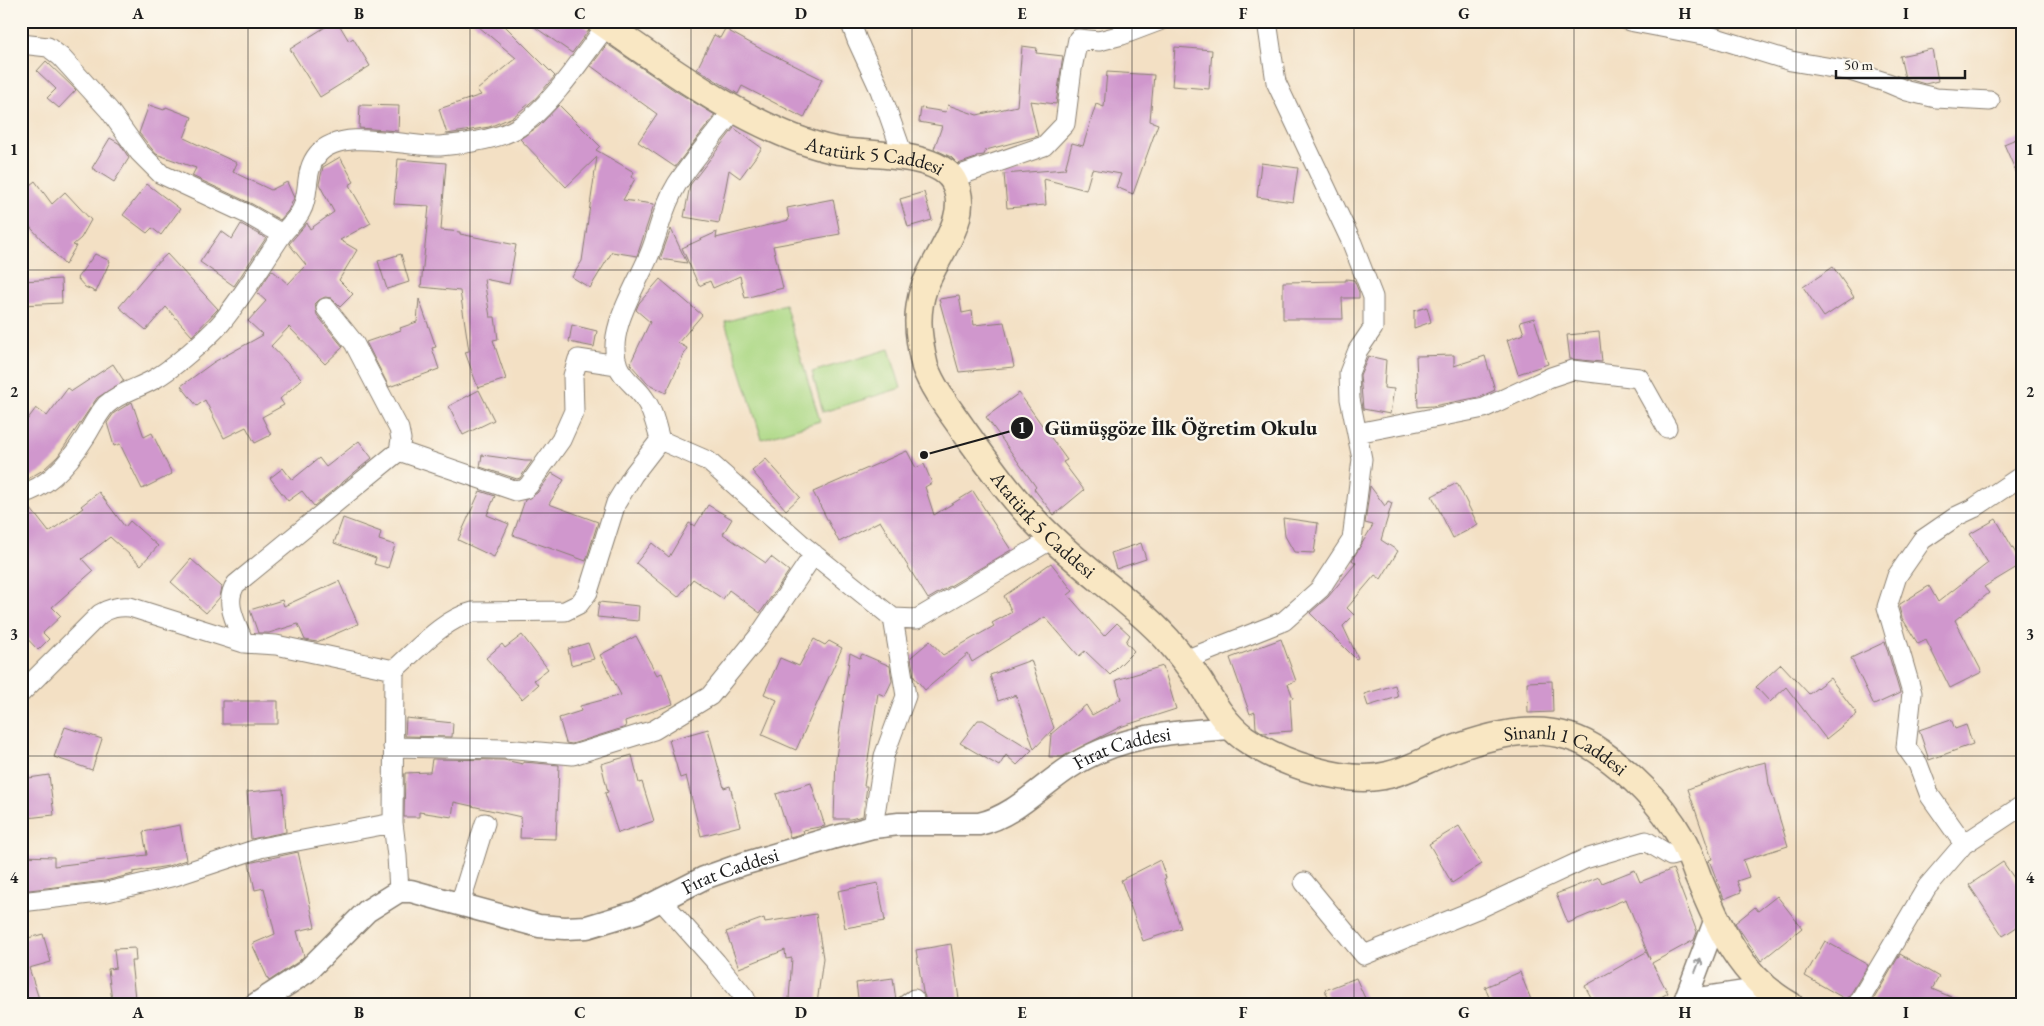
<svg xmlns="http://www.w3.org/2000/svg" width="2044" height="1026" font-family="'EB Garamond',serif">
	<rect width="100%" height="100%" fill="#fbf7ec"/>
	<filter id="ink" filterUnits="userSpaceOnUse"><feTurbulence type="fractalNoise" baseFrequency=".02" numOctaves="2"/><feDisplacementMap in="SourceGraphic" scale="10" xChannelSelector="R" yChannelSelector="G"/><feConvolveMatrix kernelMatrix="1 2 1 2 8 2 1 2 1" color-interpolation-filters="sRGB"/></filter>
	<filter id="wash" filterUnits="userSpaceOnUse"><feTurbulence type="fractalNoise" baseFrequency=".0096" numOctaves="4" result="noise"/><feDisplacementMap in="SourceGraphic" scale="20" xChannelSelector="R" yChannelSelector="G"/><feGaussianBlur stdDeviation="1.12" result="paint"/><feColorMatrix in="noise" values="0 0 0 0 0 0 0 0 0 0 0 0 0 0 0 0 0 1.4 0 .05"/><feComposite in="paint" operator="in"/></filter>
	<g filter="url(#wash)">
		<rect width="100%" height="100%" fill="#f3e0c4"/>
		<path fill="#acd884" stroke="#647a50" d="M785,304L820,421L762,439L725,322Z
			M889,349L901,388L823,412L812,372Z"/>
		<g id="blocks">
			<path fill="#d097cd" d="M335,21H337L349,41L353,38L370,66L320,97L290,49Z
				M472,21H500L555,76L535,99L513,117L489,127L447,134L439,109L481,95L477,90L516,58Z
				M526,21H578L589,30L572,53Z
				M725,29L761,49L822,79L804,118L742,86L738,94L697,69L714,35L720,38Z
				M607,44L674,90L715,115L675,167L638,142L657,114L591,66Z
				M1022,46L1037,48L1036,53L1063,56L1056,104L1030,101L1038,136L986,150L984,155L976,156V158L958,164L951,157L934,149L942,126L919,122L921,108L946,112L948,105L977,115L1017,106Z
				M1175,47L1212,50L1209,89L1172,86Z
				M1932,49L1938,81L1925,84L1905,78L1900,56Z
				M46,61L76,90L59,108L47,98L56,89L37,71Z
				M1107,72L1154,75L1150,121L1158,124L1133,194L1116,187L1121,174L1092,169L1086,190L1044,179L1046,205L1007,208L1004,174L1065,169L1072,143L1083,146L1096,104L1104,107Z
				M149,105L164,110L166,107L192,117L184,138L237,163L233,172L271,190L287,182L294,198L288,211L280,220L252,204L192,176L196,168L156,154L139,133Z
				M360,105L399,106L398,131L359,128Z
				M559,105L600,146L596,150L634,172L631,177L635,179L623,200L654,204L637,256L612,252L590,288L572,277L582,261L597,157L566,187L520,139L539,126Z
				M734,128L762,148L740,178L729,170L719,223L684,217L690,185Z
				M2023,136V188L2004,144Z
				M110,138L120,144L129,158L114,182L92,168Z
				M340,157L354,182L349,185L371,223L340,240L357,250L339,280L353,294L340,307L331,298L325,297L319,300L315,304L317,315L343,347L325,364L289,327L271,346L302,379L280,399L284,405L262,417L271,435L255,443L246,427L224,438L205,400L197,406L181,386L214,362L263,335L248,321L266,301L257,293L272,270L288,284L306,265L289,244L307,223L310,229L334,212L319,184L323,167Z
				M398,159L446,163L441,230L460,232V234L516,245L509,284L484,279L490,317H495L498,339L493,340L506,379L478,388L465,352L469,351L460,291L421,287L429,206L394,204Z
				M1261,163L1298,168L1293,202L1257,197Z
				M21,173L30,185L35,181L52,204L65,192L91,220L81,238L73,245L76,246L65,265L21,217Z
				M147,184L180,209L161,235L152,228L147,233L123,215Z
				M924,192L932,220L908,227L900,199Z
				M833,199L840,234L773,246L783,288L745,298L740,276L713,288L710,281L699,286L682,248L717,232L716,238L789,220L787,208Z
				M241,224L266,238L234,286L200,262L221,231L232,239Z
				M671,229L687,263L660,259Z
				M95,254L110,261L96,292L85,287L77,278Z
				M167,254L218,309L192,336L166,307L146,330L119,307L151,269Z
				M401,254L409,282L387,289L378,261Z
				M1833,267L1854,297L1824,317L1803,287Z
				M61,279L62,303L21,305V281Z
				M660,279L702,315L678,343L687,348L666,393L647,383L630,364L650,322L636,310L639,303Z
				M1346,279L1354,280L1359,292V298H1342L1343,319H1283V282L1346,281Z
				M959,296L962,313L972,311L974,325L1004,322L1014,367L959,372L939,299Z
				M419,299L436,347L432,348L439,369L389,387L366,342L401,330L400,328L417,322Z
				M1427,307L1431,322L1414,328V311Z
				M1534,318L1548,364L1518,374L1507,340L1524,334L1520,322Z
				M572,325L597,331L594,347L569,342Z
				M1599,332L1602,362L1570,359L1567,335Z
				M1454,355V366L1485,356L1495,390L1480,397L1433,406L1418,407L1416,356Z
				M1368,356L1386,360L1384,388L1394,389L1390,414L1363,409L1360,375Z
				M113,364L124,381L97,398L58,456L43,470L26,480L21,473V428L36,408L47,416L68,388L72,391Z
				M479,390L494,420L463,435L449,406Z
				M1019,393L1067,460L1063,462L1084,490L1054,515L1034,489L1036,487L986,417Z
				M132,402L144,437L152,433L172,474L142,489L120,444L114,446L107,423L114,413Z
				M359,441L372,458L314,506L302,491L288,501L270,478L283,468L292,480L319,458L326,467Z
				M907,451L916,468L924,464L932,483L925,487L934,515L973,491L1011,550L928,599L880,521L839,542L813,492Z
				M482,455L525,461H532L520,478L517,479L480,467Z
				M766,459L800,497L786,510L752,471Z
				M552,473L564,480L549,504L598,522L586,561L513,535L525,500L537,493Z
				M1457,483L1478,525L1453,538L1432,496Z
				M1370,486L1385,506L1388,501L1392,503L1381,540L1398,551L1381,579L1375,575L1347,608L1354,615L1343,626L1358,658L1356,659L1310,613L1328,597L1356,563L1352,560L1373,525L1365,523Z
				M480,491L495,496L487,515L509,524L494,557L458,540Z
				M99,492L125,527L130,521L158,546L141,565L110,537L82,559L93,571L52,607L61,616L43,633L49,639L38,650L21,632V505L27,504L49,532L83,508L81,506Z
				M708,505L732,519L723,534L766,563L771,557L789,571L760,613L729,590L723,599L693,579L678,597L636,563L652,543L669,557L689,523L695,526Z
				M343,518L381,532L379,540L395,545L388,568L374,564L376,558L334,543Z
				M1283,518L1318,523L1314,553L1294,552L1285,536Z
				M1996,519L2022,564L1984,587L1989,593L1955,620L1982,672L1950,688L1926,640L1918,644L1902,618L1899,607L1900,604L1929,586L1938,602L1988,563L1970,534Z
				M1141,543L1146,559L1116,569L1111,553Z
				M191,559L222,587L220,597L206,613L171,582Z
				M1051,563L1073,591L1068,595L1104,636L1117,623L1130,635L1126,642L1134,651L1110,675L1085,651L1079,656L1045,617L972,662L968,654L925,690L914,677L911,657L930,641L943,655L994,626L992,623L1012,612L1004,596Z
				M339,581L358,624L317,642L305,640L298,624L269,633H258L250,610L282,600L284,606Z
				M599,602L639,606L638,621L597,617Z
				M522,635L548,669L534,680L538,685L522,699L486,658L502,644L505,648Z
				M636,636L657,675L662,673L673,704L625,721L626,727L572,744L566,743L559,718L581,711L580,706L621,695L600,655Z
				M814,639L825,645L829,641L842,648L796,750L762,735L777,700L764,694L780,658L799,666Z
				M1281,639L1296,681L1288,684L1293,698L1290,699L1292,731L1263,733L1256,728L1255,712L1250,714L1230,658Z
				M1885,642L1900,693L1874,705L1851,658Z
				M588,643L594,659L571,665L568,649Z
				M850,653L860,658L862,654L890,666L892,681L885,696L878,693L864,786H867L863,816L850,819H834L836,758Z
				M1031,660L1054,728L1034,749L1016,695L998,701L990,675Z
				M1781,664L1809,694L1830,678L1857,714L1826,739L1786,687L1770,702L1756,687Z
				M1163,666L1176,709L1120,727L1062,757H1049L1051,734L1086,705L1092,715L1121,699L1116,680Z
				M1552,681L1553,712L1528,713L1527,682Z
				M1395,685L1398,697L1368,706L1364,694Z
				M222,701H278V724H222Z
				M406,718L453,723L452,737L405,736Z
				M1951,719L1955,729L1966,725L1973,744L1929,760L1919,730Z
				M978,720H983L1032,750L1017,765L1006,755L999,766L960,743Z
				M65,727L102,739L92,770L54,757Z
				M708,729L724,788L730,786L740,826L701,836L686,776L680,778L669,740Z
				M632,755L639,783L642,782L654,821L618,833L605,793L608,792L601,764Z
				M432,759L504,760L523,764V762L559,765L556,839L520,838L521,817L454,802L452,817L419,812V817H404L405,773L430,772Z
				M1766,762L1769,784L1788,846L1743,860L1749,877L1737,881L1741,892L1724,899L1709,860L1712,859L1688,789L1745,767Z
				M49,775L54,815L27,818L22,779Z
				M811,783L825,826L803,830L804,833L790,837L776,794Z
				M283,789L286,832L251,839L247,792Z
				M180,825L186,860L168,866L133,872V874L105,881L21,891V856L54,857V866L147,855L143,832Z
				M1459,826L1482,864L1452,883L1429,844Z
				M298,852L315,927L297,931L304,956L298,962L269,981L252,944L275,934L264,888L255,890L249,863Z
				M1160,860L1166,878L1164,879L1181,928L1143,941L1121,880Z
				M2003,862L2023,891V923L2003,936L1969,885Z
				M1673,869L1697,932L1694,940L1652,963L1668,993L1647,1005H1595L1585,986L1646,952L1650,959L1626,899L1568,923L1556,894L1599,877L1602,883L1635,870L1640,882Z
				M878,883L885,921L845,928L838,891Z
				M1777,896L1802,928L1761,961L1735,923L1755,907L1758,911Z
				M816,914L823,958L817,1004L789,999L792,958L786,959L785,950L739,968L726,932L764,918L765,922Z
				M43,934L51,962L29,968L41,1005H21V940Z
				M1825,941L1868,965L1847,1000L1805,976Z
				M951,944L959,999L924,1004L925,997L923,992L916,950Z
				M135,948L136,961H131L135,998L112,1001L108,969L116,968L114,949Z
				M1900,954L1939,977L1932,989L1970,1005H1875L1872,1002Z
				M1520,972L1533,1005H1492L1485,987Z
				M893,978L896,1001L859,1005L856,983Z
				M1356,978L1368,1005H1331L1325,990Z"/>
		</g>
	</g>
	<g filter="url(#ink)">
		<use href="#blocks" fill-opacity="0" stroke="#887e70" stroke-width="1"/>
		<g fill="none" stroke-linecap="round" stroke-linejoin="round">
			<defs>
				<path id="minor" d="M850,21L857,40L880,90L904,158
					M1629,21L1713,37L1791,61L1850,71L1888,83L1907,91L1936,98L1990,101
					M21,44L48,47L61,57L109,110L139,152L161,174L247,214L282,234
					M735,109C715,134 694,158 677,184C664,205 660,226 652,248C641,280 604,330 618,366C623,379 637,387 644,398C653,410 656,426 660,440L708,461L806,548L893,618L917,619L1052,539
					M952,178L1044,146L1065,124L1072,69L1078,39L1099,41L1122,35L1159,21
					M326,308L354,343L399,429L401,439L399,451L516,491L525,489L529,485L561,440L574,411L573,376L578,359L617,365
					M1357,433L1484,408L1551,377L1572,370L1639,378L1667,428
					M21,494C50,487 71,460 86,436C92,426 98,414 106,405C120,392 140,388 156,378C172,369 208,338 221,323C243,296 261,266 281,236C287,227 296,221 301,211C311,193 303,172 318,154C343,126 407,148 440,146C463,144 500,139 519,127C551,106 583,57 606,26
					M244,643C237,624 223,602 236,584L399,451
					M1185,660L1284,621L1320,589L1352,540L1362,459L1350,399L1349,373L1358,350L1373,328V297L1352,243L1276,82L1267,21
					M21,693L100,614C110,608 118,606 130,607L244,643L276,645L394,670
					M393,747L505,749L573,755L654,730L710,696L758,637L814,554
					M873,827L884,756L906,696L893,618
					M1964,844L1930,796L1918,764L1906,747L1912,693L1887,607L1897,576L1922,540L1957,516L1974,508L2023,475
					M1304,882L1364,955L1482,907L1585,859L1646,841L1671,856L1688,851
					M399,891L397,856L393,823L394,670C418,649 442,620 473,612L565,611L579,604L588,592L616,503L633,475L660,440
					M660,899L716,962L745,998L747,1005
					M21,902L107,892L175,876L260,848L393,823
					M460,904L485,823
					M906,1005L914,999
					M1857,1005L1927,887L1964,844L2023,805"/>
				<g id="tertiary">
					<path d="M1716,919L1685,1001L1765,989"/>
					<path id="s1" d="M255,1005L306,972L367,911L399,891H411L539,926L565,928L587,927L637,912L704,878L743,864L832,838L873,827L899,824H979C1016,816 1043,783 1075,764C1125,734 1175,732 1232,728"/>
				</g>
				<g id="secondary">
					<path id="s2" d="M600,21C666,67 755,133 834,150C865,156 935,151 953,180C974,216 935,255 924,288C918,305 917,322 920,341C921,349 923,359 925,367C933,389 949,409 962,428C990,467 1018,507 1053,539C1089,574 1133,602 1167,639C1179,653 1190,667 1200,682C1213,703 1224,723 1244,738C1279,763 1346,786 1388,775C1406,771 1422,762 1438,755C1490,734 1550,716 1600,752C1630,773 1662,804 1680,836C1688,849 1693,863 1698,877C1719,927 1740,977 1790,1005"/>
				</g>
			</defs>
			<use href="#minor" stroke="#887e70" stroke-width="21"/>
			<use href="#tertiary" stroke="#887e70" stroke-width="25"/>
			<use href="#secondary" stroke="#887e70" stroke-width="29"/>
			<use href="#minor" stroke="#fff" stroke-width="19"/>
			<use href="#tertiary" stroke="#fff" stroke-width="22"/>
			<use href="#secondary" stroke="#f9e7c3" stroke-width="26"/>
		</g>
		<defs><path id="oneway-shaft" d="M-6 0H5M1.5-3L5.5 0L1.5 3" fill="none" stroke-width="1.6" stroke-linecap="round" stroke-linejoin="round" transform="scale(1.25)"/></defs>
		<use stroke="#999" href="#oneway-shaft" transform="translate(1698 965) rotate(-69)"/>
	</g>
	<path fill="none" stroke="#1c1c1c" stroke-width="1" stroke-opacity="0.55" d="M248,21V1005M470,21V1005M691,21V1005M912,21V1005M1132,21V1005M1354,21V1005M1574,21V1005M1796,21V1005M21,270H2023M21,513H2023M21,756H2023"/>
	<g text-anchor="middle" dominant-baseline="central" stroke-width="5" stroke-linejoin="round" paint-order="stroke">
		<g font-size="20" fill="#1c1c1c" stroke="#fbf7ec">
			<text stroke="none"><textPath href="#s2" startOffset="310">Atatürk 5 Caddesi</textPath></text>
			<text stroke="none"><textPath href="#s2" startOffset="790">Atatürk 5 Caddesi</textPath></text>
			<text stroke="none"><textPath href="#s1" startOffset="952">Fırat Caddesi</textPath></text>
			<text stroke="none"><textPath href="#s2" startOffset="1426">Sinanlı 1 Caddesi</textPath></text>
			<text stroke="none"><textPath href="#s1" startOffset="532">Fırat Caddesi</textPath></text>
		</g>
	</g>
	<path fill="none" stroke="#1c1c1c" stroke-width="2" d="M924 455L1022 428"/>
	<g fill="#1c1c1c" stroke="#fbf7ec" stroke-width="2">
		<circle cx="924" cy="455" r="5"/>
		<circle cx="1022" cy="428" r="12"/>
	</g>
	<g font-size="15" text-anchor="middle" font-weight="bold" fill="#fff">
		<text x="1022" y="433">1</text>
	</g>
	<g font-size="21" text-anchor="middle" font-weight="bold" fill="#1c1c1c" stroke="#fbf7ec" stroke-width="5" stroke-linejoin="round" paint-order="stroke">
		<text x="1181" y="435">Gümüşgöze İlk Öğretim Okulu</text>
	</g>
	<rect width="2044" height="1026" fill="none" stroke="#fbf7ec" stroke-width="55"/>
	<path d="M1836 70v8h129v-8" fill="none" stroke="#1c1c1c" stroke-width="2.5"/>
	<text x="1844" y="70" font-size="15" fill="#1c1c1c" stroke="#fbf7ec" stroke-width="4" paint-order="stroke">50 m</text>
	<rect x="28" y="28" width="1988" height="970" fill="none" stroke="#1c1c1c" stroke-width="2"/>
	<g font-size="16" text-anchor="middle" font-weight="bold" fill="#1c1c1c">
		<text x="138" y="19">A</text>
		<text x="359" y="19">B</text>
		<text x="580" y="19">C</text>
		<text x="801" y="19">D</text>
		<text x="1022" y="19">E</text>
		<text x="1243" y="19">F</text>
		<text x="1464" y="19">G</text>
		<text x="1685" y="19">H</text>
		<text x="1906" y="19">I</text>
		<text x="14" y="155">1</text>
		<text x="2030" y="155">1</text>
		<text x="14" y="397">2</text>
		<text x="2030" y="397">2</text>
		<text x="14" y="640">3</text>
		<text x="2030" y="640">3</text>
		<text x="14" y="883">4</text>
		<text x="2030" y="883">4</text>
		<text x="138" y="1018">A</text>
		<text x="359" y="1018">B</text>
		<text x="580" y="1018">C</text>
		<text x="801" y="1018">D</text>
		<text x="1022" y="1018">E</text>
		<text x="1243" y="1018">F</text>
		<text x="1464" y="1018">G</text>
		<text x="1685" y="1018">H</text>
		<text x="1906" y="1018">I</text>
	</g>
</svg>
